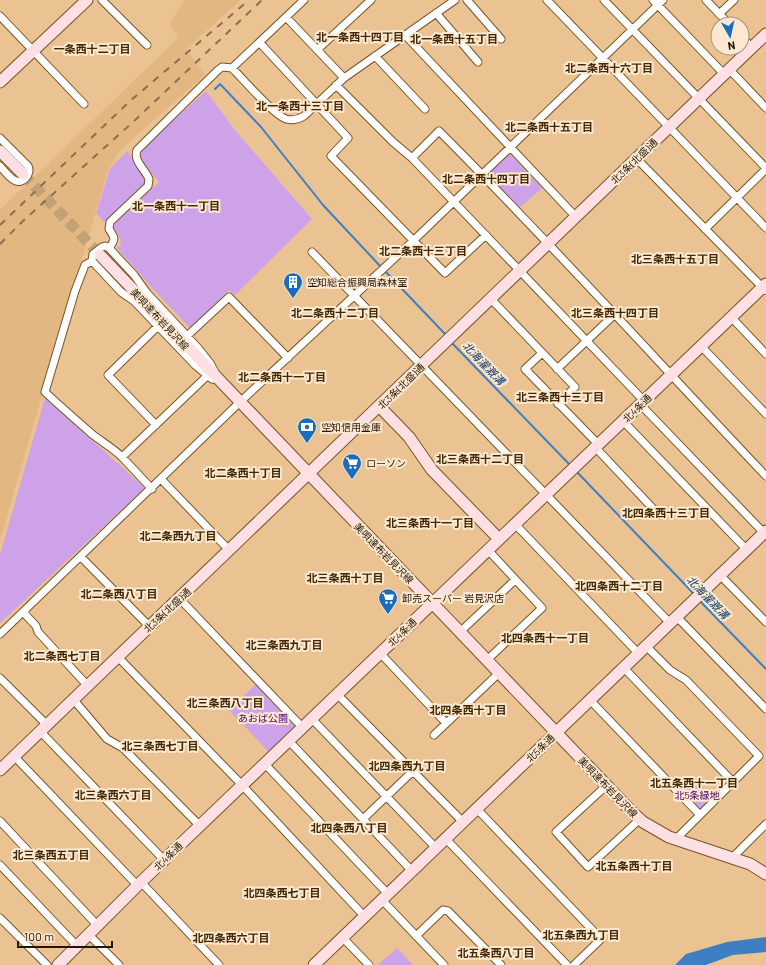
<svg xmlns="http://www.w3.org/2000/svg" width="766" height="965" font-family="Barlow,'Noto Sans JP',sans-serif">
	<rect width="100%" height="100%" fill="#ebc393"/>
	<path fill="#e3b781" d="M185,0H241L186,49L205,75L121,149L108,170L0,540V210L178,38L170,23Z"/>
	<path fill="#cda2e9" d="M206,91L234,129L312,219L235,295L229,290L190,328L152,288L117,248L121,244L120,238L112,225L159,182L140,158L139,154L142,148Z
		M127,151L145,178L146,183L142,189L104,222L96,213L110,169Z
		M508,155H511L542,188L519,208L489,176V173Z
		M45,398L145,488L0,623V555Z
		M257,683L297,725L269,752L229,710Z
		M694,778L714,799L700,814L679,792Z
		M397,948L413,965H378Z"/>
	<path fill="#3e7fc3" d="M766,937V952L733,955L706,965H675L686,954L727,942Z"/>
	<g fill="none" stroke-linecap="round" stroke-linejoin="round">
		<path stroke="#3e7fc3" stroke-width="2" d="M215,89L220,84L261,127L323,205L381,267
			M384,270L446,335
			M451,342L570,465
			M576,471L695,595
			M699,600L766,669"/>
		<path stroke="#c3a076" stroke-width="11" stroke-dasharray="11 5.5" stroke-linecap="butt" d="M23,174L100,255"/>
		<defs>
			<path id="street" d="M102,0L147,45
				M467,0L501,39
				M547,0L766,228
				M604,0L766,168
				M653,0L724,74
				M706,0L729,24
				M436,13L478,62
				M719,14L734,0
				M0,16L84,104
				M286,17L344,78
				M405,35L576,217
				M742,37L752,48
				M260,43L348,138L331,156L445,273L486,235
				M317,50L371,0
				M375,56L425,109
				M232,68L304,0
				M729,69L766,108
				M336,85L393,142L412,158L644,401
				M0,138L28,166C32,173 23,186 14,180C9,177 4,171 0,166
				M412,158L439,131C551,243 657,361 766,476
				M637,159L765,290
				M705,229L766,169
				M105,246L109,248L134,275L147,293L198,348L210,363L219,380L212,379L195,365L134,301L121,292L92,261L93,254L102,247Z
				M109,248C116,239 115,238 109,229L110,222L148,186L149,179C145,169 133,161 137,150L218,70L222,67L232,68C243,79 274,115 286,119C293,121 299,119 304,116L344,78L455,0
				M312,252L670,623
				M92,261L85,265L75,291L45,392C60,406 76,420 92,434C102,442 113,448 122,457
				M491,299L575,387L558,404
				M731,317L766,354
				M187,336L229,297L288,358
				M701,346L766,414
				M542,353L525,369L598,444
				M557,369L615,314
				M640,404L764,533
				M623,421L746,549
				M156,425L108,375L157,327
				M595,447L659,515
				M161,479L229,550
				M152,489L122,457L207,376
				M515,524L638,653
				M81,557L149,626
				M720,575L766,622
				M179,598L303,728
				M23,612L36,626L38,632L87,685
				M677,617L766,709
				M460,632L515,580
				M0,634L240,402L413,241L663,0
				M646,646L670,670L686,680L759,756L675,840
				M380,653L446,723
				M117,656L242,785L365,917
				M487,660L542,608L487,549
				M624,668L733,782
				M0,678L47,725
				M337,694L463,822
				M73,699L107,739L123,748L200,826
				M590,700L700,815
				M312,719L436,848
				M40,731L164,860
				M434,735L499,673
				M289,741L412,871
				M14,756L138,886
				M265,764L388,894
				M607,785L556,832L588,867L640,819
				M477,809L601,939L574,965
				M363,819L413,771
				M0,821L98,926
				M446,839L567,965
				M732,858L766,824
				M0,865L77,946
				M141,882L219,965
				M382,900L444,965
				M0,918L47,965
				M89,935L119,965
				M416,936L443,910L448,911L501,965
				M343,938L369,965"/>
			<path id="secondary" d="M0,82L87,0
				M0,151L23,174
				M100,255L631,811L643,822L669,837L750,864L766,874
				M379,406L409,437L432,470L499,539
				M0,770L766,34
				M58,965L141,882L766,284
				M314,965L766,531"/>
		</defs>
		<use href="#street" stroke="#765325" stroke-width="9"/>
		<use href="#secondary" stroke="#765325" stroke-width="13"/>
		<use href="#street" stroke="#fff" stroke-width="7"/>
		<use href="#secondary" stroke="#fedfe3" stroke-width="11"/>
		<path stroke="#8a6f4e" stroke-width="2" stroke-dasharray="7 7" stroke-linecap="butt" d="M0,225L130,101L249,0
			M0,244L23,221L133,122L262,0"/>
	</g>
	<defs>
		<symbol id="building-pin" viewBox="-11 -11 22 30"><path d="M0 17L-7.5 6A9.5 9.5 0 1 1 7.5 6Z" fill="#196dbb" stroke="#fce8d0"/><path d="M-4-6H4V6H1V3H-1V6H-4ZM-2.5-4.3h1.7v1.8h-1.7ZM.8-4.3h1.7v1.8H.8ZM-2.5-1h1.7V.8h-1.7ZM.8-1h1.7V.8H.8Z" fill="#fff"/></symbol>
		<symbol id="bank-pin" viewBox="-11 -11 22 30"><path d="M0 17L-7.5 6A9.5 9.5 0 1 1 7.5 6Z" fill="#196dbb" stroke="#fce8d0"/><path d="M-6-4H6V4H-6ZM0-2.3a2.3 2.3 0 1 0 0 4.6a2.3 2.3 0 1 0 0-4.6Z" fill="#fff"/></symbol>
		<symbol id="supermarket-pin" viewBox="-11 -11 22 30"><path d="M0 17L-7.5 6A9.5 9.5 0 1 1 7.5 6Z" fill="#196dbb" stroke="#fce8d0"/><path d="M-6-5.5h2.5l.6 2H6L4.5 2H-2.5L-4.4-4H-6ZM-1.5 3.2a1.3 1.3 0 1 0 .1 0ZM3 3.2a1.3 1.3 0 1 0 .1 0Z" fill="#fff"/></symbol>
	</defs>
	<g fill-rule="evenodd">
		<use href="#building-pin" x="282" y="271" width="22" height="30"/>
		<use href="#bank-pin" x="296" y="416" width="22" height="30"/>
		<use href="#supermarket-pin" x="341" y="452" width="22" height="30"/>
		<use href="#supermarket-pin" x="377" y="587" width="22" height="30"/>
	</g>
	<g text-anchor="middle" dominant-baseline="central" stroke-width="4" stroke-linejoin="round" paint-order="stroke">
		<g font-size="10" fill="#241604" stroke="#fce8d0">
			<text transform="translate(634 161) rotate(-44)">北3条(北盛)通</text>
			<text transform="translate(160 319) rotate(47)">美唄達布岩見沢線</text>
			<text transform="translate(401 386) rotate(-44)">北3条(北盛)通</text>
			<text transform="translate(637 408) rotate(-44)">北4条通</text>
			<text transform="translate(384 553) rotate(46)">美唄達布岩見沢線</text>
			<text transform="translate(167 610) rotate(-43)">北3条(北盛)通</text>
			<text transform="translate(402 632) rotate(-44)">北4条通</text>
			<text transform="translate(540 748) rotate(-44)">北5条通</text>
			<text transform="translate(608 787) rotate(46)">美唄達布岩見沢線</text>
			<text transform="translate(168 856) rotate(-44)">北4条通</text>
		</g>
		<g font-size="10" fill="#241604" stroke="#fce8d0" text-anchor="start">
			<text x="307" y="282">空知総合振興局森林室</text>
			<text x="321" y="427">空知信用金庫</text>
			<text x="366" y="463">ローソン</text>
			<text x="402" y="598">卸売スーパー 岩見沢店</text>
		</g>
		<g font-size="10" fill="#460063" stroke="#fce8d0">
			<text x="263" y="718">あおば公園</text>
			<text x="697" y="795">北5条緑地</text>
		</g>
		<g font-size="11" font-weight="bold" fill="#412803" stroke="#fce8d0">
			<text x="360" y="36">北一条西十四丁目</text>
			<text x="454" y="38">北一条西十五丁目</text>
			<text x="92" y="48">一条西十二丁目</text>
			<text x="609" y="67">北二条西十六丁目</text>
			<text x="300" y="105">北一条西十三丁目</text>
			<text x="549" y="126">北二条西十五丁目</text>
			<text x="486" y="178">北二条西十四丁目</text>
			<text x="176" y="205">北一条西十一丁目</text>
			<text x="423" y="250">北二条西十三丁目</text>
			<text x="675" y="258">北三条西十五丁目</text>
			<text x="335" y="312">北二条西十二丁目</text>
			<text x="615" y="312">北三条西十四丁目</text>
			<text x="282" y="376">北二条西十一丁目</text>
			<text x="560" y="396">北三条西十三丁目</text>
			<text x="480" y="458">北三条西十二丁目</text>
			<text x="243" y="472">北二条西十丁目</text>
			<text x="666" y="512">北四条西十三丁目</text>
			<text x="430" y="522">北三条西十一丁目</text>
			<text x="178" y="535">北二条西九丁目</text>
			<text x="345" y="577">北三条西十丁目</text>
			<text x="619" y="585">北四条西十二丁目</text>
			<text x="119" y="593">北二条西八丁目</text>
			<text x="545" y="637">北四条西十一丁目</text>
			<text x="284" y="644">北三条西九丁目</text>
			<text x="62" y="655">北二条西七丁目</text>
			<text x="225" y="702">北三条西八丁目</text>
			<text x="468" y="709">北四条西十丁目</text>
			<text x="160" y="745">北三条西七丁目</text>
			<text x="407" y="765">北四条西九丁目</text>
			<text x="694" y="782">北五条西十一丁目</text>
			<text x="113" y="794">北三条西六丁目</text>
			<text x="349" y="827">北四条西八丁目</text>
			<text x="51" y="854">北三条西五丁目</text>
			<text x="634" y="865">北五条西十丁目</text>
			<text x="282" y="892">北四条西七丁目</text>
			<text x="581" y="934">北五条西九丁目</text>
			<text x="231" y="937">北四条西六丁目</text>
			<text x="496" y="952">北五条西八丁目</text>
		</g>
		<g font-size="11" font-style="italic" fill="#02335f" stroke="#fce8d0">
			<text transform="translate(484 363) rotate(46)">北海灌漑溝</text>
			<text transform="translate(708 597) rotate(46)">北海灌漑溝</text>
		</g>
	</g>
	<g transform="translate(730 36) rotate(171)"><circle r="19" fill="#fce8d0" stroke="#a6947e"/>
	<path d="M0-3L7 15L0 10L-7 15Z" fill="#196dbb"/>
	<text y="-6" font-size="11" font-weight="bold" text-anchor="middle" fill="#241604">N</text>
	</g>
	<path d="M18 941v6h94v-6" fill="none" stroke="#241604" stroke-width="2"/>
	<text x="24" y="941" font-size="12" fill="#241604" stroke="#fce8d0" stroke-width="3" paint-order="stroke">100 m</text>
</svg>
